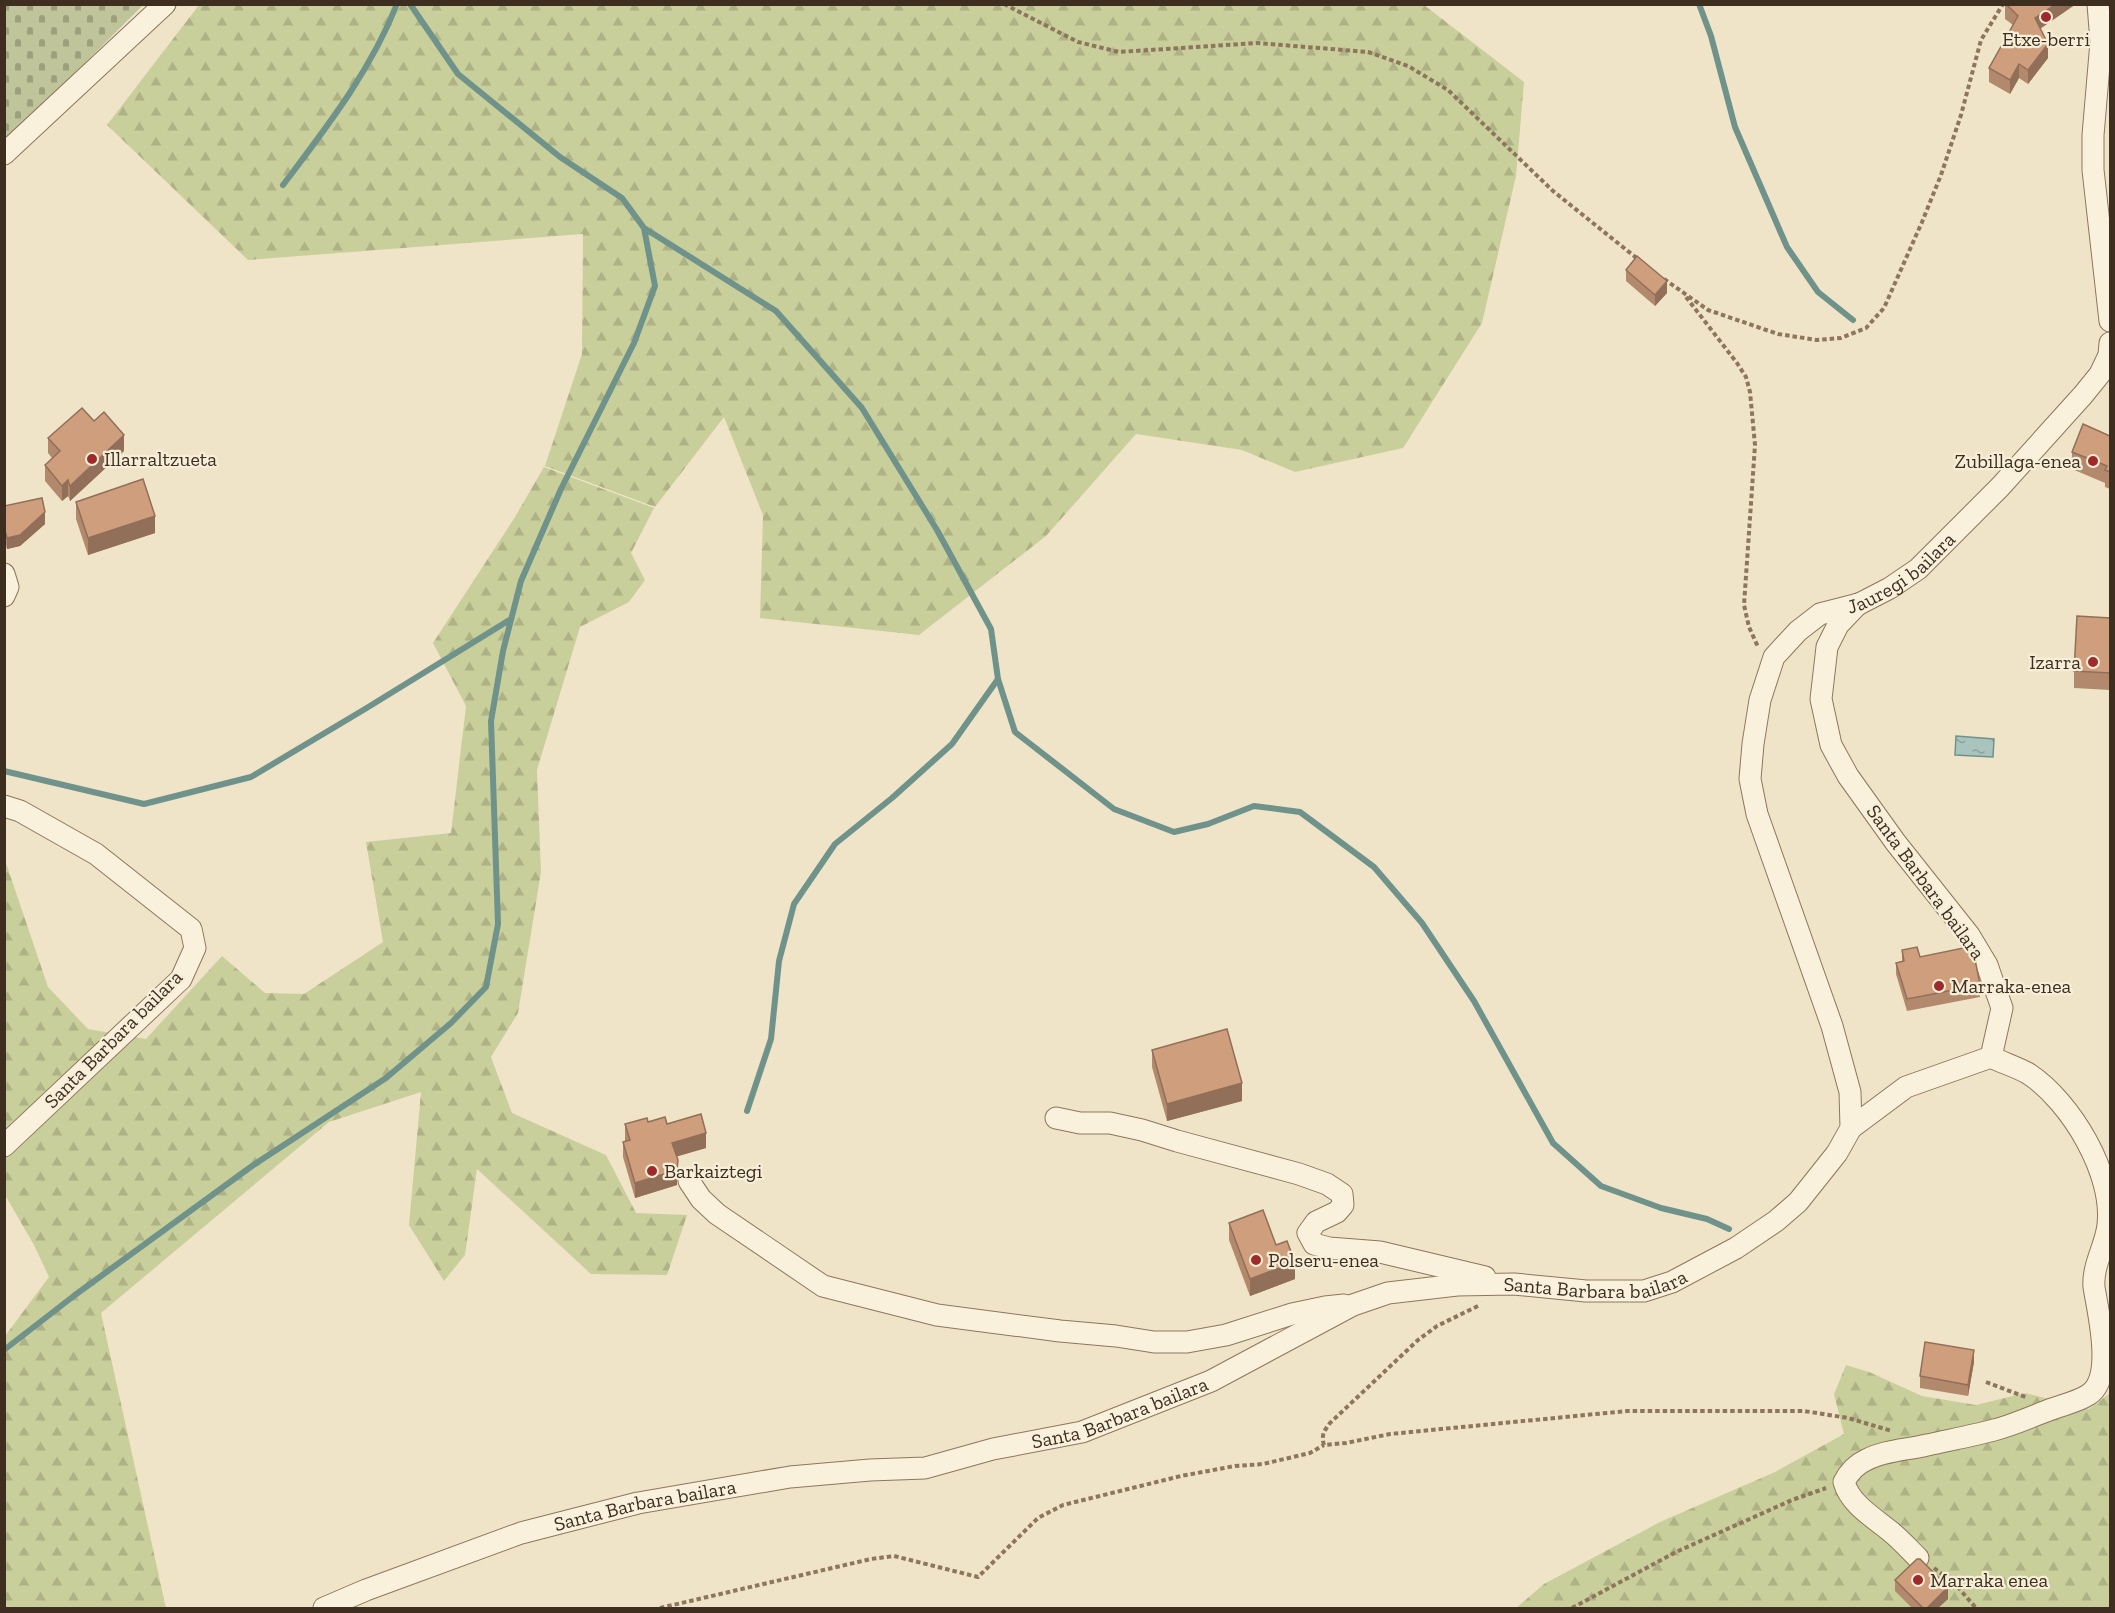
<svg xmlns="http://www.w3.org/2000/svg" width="2115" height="1613" font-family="'Zilla Slab',serif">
	<defs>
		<pattern id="forest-firs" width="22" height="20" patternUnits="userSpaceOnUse" patternTransform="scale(1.5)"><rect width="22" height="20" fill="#c9cf9b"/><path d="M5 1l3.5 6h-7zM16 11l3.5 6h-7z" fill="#aeb285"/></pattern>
		<pattern id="cemetery-stones" width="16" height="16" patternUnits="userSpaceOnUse" patternTransform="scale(1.5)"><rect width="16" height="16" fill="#bfc49a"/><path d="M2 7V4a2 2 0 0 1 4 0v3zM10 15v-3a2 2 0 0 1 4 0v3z" fill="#9ca07d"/></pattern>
		<pattern id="water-ripples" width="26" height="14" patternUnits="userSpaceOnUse" patternTransform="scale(1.5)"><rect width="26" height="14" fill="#a9c4bc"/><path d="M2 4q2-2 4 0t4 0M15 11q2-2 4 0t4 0" fill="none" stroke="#8ba098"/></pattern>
	</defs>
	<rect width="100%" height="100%" fill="#f0e4c8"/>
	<path fill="url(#forest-firs)" d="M199,5H1424L1524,82L1516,176L1482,323L1403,448L1295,472L1242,450L1136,434L1046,536L919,635L760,618L763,515L724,417L655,507L545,466L582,354L583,234L248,260L107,125Z
		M544,467L654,508L631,553L645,580L629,602L580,627L537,770L541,872L518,1013L491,1057L512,1113L606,1155L636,1213L687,1215L667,1275L591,1274L477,1169L465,1255L444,1281L409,1225L421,1092L329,1122L101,1313L166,1608H5V1336L49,1277L34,1245L5,1195L4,857L48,987L88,1029L146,1039L222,956L265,993L304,994L383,942L366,842L451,833L466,706L433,643L515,517Z
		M1846,1365L1869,1372L1922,1396L1976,1405L2025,1393L2089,1409L2110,1393V1608H1516L1544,1584L1660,1522L1775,1472L1844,1434L1834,1394Z"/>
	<path fill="url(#cemetery-stones)" d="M5,5H143L5,143Z"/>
	<path fill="url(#water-ripples)" stroke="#6f938a" stroke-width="1.5" d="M1956,736L1994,739L1993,757L1955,755Z"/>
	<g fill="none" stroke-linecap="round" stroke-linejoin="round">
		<path stroke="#6f938a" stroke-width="6" d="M1699,4L1711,36L1735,127L1787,247L1818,292L1853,320
			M283,185C326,128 370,72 397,4
			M644,228L776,311L862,408L937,530L991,629L998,679L952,744L892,798L835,844L794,904L779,961L771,1039L747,1111
			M998,679L1015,732L1114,809L1174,832L1208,824L1254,806L1300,812L1374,867L1422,923L1474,1001L1553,1143L1601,1186L1661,1208L1707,1219L1729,1229
			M4,771L144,804L251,777L365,709L511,619
			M4,1350L75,1295L252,1166L386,1078L451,1023L486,987L498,924L491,721L503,651L521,581L561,489L634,343L655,286L644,228L622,198L560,157L458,74L410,4"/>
		<defs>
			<g id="minor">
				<path d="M2098,4L2101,42L2093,135V170L2110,321"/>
				<path d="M4,154L165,4"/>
				<path d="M4,574L8,587L4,596"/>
				<path d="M4,806L20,811L96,854L191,929L195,948L181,979L4,1146"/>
				<path d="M1056,1118L1080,1123H1110L1142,1130L1177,1141L1299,1174L1327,1184L1342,1194L1343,1205L1337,1212L1316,1222L1308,1233L1314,1244L1329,1248L1380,1252L1485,1277"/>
				<path d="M1851,1128L1906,1087L1991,1057L2002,1008L1987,965L1969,935L1896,843L1848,776L1831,745L1821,699L1827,647L1838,625L1858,604"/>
				<path d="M689,1181L701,1199L717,1214L823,1286L937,1315L1060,1331L1116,1336L1154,1342H1187L1226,1335L1292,1314L1325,1307L1344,1305"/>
				<path d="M1918,1558C1909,1549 1900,1539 1890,1531C1873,1517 1850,1504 1844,1482C1849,1472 1855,1465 1866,1460C1885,1450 1907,1450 1927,1445C1949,1440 1972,1436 1994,1430C2013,1425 2031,1417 2049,1410C2062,1405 2077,1402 2088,1395C2115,1379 2098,1313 2094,1287C2092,1266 2106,1245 2108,1225C2114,1174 2071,1102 2029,1074C2017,1067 2003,1063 1991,1057"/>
				<path id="s1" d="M324,1608L366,1590L521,1533L638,1503L790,1477L870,1470L925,1468L993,1449L1082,1432L1211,1381L1353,1305L1388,1293L1457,1285L1514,1284L1586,1291H1644L1672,1282L1736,1248L1776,1221L1798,1202L1837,1153L1851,1128L1850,1092L1832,1026L1757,814L1750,779L1753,744L1760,700L1774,657L1798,631L1820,614L1859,604L1890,588L1918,569L2000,487L2083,395L2100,374L2109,355L2110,343"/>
			</g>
		</defs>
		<use href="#minor" stroke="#8d765c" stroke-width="23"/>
		<path stroke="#8d765c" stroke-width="4" stroke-dasharray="4.5 3" stroke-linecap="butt" d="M1004,4L1078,42L1119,52L1257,43L1368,52L1408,66L1448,90L1553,191L1639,260
			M1664,279L1708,310L1778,334L1817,340L1841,338L1866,328L1884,308L1922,222L1941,175L1961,115L1981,40L2003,4
			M1686,297L1737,363L1746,377L1750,392L1755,445L1744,605L1749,627L1758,647
			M1478,1306L1437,1326L1418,1340L1330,1423C1324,1431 1321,1435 1324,1445L1346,1443L1390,1434L1627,1411H1804L1848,1418L1892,1431
			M1986,1382L2028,1398
			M1934,1568L1956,1585L1976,1608
			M660,1608L871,1559L894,1556L978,1577L1038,1518L1063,1505L1181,1476L1235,1466L1263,1464L1310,1453L1324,1445
			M1572,1608L1676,1552L1792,1500L1826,1488"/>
		<use href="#minor" stroke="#faf1dc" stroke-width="21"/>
	</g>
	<path fill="#b2896c" d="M2076,4L2040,29L2048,58L2028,84L2019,78L2010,94L1989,82V68L2013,25L2005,19V5Z
		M1626,270L1667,293L1655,306L1626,281Z
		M94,421L124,451L70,501L68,496L62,501L45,481V465L52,458L48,453V438Z
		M2110,436V489L2105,487V483L2072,469V452Z
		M76,502L155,533L88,555L76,519Z
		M4,506L45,524L20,546L7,549L4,538Z
		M2110,618V690L2074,688V671Z
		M1902,950L1920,957L1980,985V997L1907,1011L1896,974V963L1902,961Z
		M1152,1050L1242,1101L1167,1121L1152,1067Z
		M648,1122L667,1124L706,1148L676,1156L677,1185L635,1198L623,1157V1142L625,1141V1124Z
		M1229,1223L1276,1245L1295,1279L1250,1296L1229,1240Z
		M1974,1362L1968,1396L1920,1388V1376Z
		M1895,1580L1948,1599L1938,1608H1912L1895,1591Z"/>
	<path fill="#916f58" d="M2056,4H2076L2035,32V18Z
		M2048,44V58L2028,84V70Z
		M2019,64V78L2010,94V80Z
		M1667,281V293L1655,306V295Z
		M124,435V451L70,501V486Z
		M68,480V496L62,501V486Z
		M45,512V524L20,546L7,549V538Z
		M155,516V533L88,555V538Z
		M1242,1083V1101L1167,1121V1104Z
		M706,1133V1148L672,1158V1143Z
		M678,1160L677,1185L635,1198V1183Z
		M1295,1262V1279L1250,1296V1279Z
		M1974,1350V1362L1968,1396V1385Z
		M1948,1587V1599L1938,1608H1927Z"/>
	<path fill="#cf9f7d" stroke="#916f58" stroke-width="1.5" d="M2006,4H2056L2035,18L2048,44L2028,70L2019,64L2010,80L1989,68L2018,16Z
		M1637,256L1667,281L1655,295L1626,270Z
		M82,408L94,421L104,412L124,435L70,486L68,480L62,486L45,465L60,451L48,438Z
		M2083,424L2110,436V472L2105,470L2107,466L2072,452Z
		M143,479L155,516L88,538L76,502Z
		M42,498L45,512L20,535L7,538L4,527V506Z
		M2077,616L2110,618V673L2074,671Z
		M1917,947L1920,957L1968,947L1975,959L1980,985L1907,999L1896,963L1904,961L1902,950Z
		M1227,1029L1242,1083L1167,1104L1152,1050Z
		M701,1114L706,1133L672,1143L678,1160L677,1170L635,1183L623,1142L630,1140L625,1124L647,1118L648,1122L665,1117L667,1124Z
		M1263,1210L1276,1245L1287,1241L1295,1262L1250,1279L1229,1223Z
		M1925,1342L1974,1350L1968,1385L1920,1376Z
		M1917,1559H1920L1948,1587L1927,1608H1923L1895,1580Z"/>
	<g fill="#9e2a2b" stroke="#f7eed8" stroke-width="2">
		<circle cx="2046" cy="17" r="6"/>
		<circle cx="92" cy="459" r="6"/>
		<circle cx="2093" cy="461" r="6"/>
		<circle cx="2093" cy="662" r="6"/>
		<circle cx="1939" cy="986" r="6"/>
		<circle cx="652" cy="1171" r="6"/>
		<circle cx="1256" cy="1260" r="6"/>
		<circle cx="1918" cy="1580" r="6"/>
	</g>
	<g text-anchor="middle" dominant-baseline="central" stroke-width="4.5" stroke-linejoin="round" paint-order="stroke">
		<g font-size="20" fill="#3d2e20" stroke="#f7eed8" text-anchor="start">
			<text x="2046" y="39" text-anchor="middle">Etxe-berri</text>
			<text x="104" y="459">Illarraltzueta</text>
			<text x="2081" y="461" text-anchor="end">Zubillaga-enea</text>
			<text x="2081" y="662" text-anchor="end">Izarra</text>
			<text x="1951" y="986">Marraka-enea</text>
			<text x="664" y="1171">Barkaiztegi</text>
			<text x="1268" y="1260">Polseru-enea</text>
			<text x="1930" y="1580">Marraka enea</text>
		</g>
		<g font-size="20" fill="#3d2e20" stroke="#f7eed8">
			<text stroke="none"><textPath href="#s1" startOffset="2292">Jauregi bailara</textPath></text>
			<text transform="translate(1926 882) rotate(54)">Santa Barbara bailara</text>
			<text transform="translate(113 1039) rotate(-45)">Santa Barbara bailara</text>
			<text stroke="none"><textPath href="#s1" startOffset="1328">Santa Barbara bailara</textPath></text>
			<text stroke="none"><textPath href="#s1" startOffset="824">Santa Barbara bailara</textPath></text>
			<text stroke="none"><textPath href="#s1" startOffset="338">Santa Barbara bailara</textPath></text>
		</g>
	</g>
	<rect width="2115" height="1613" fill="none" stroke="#3d2e20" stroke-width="12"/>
</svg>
